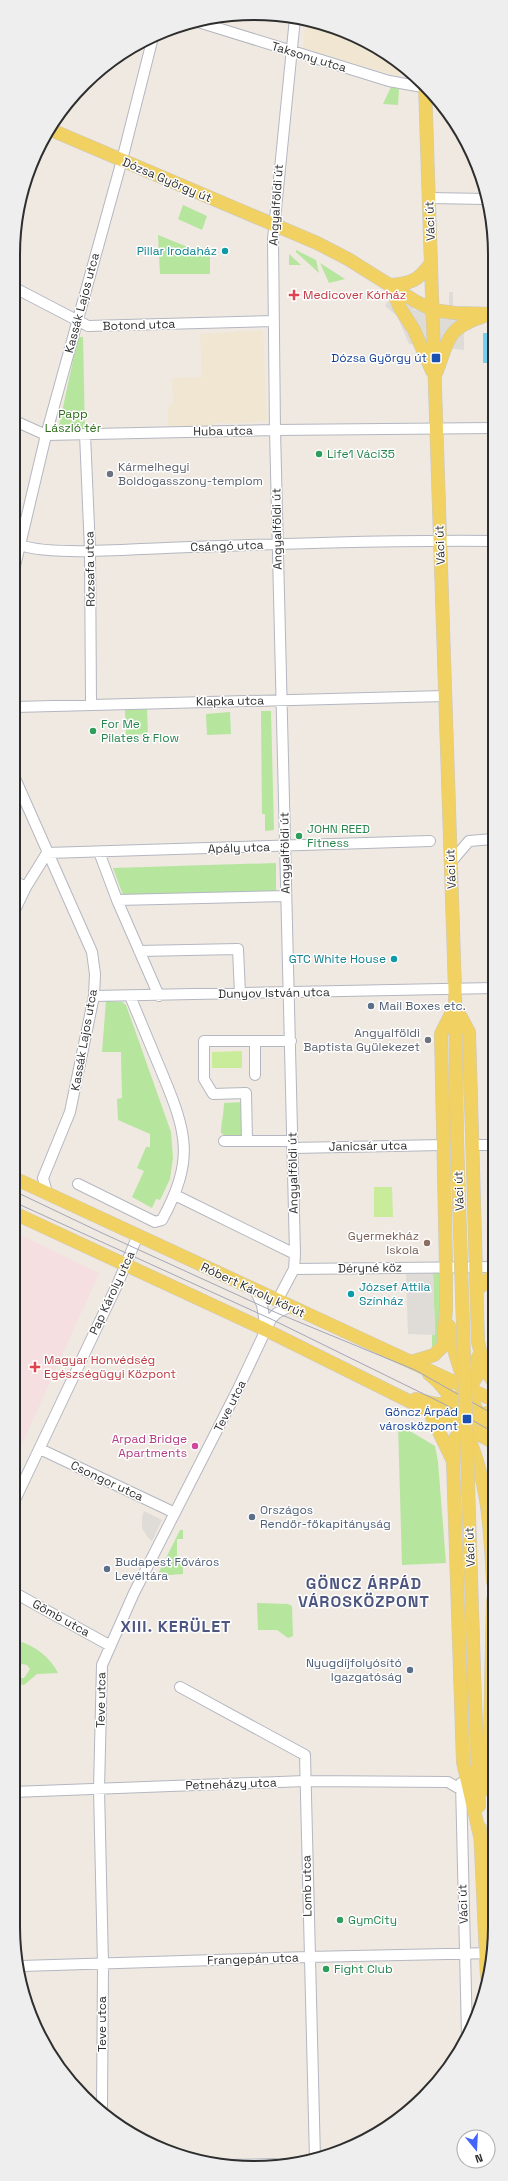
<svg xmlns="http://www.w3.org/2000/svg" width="508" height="2181" font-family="'Space Grotesk',sans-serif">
	<rect width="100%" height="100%" fill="#efe9e1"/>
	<path fill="#f0e6d1" d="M306,21L361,38L399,66L400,77L303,48Z
		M263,330L267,421L226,424V422L214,423V426L168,428V408L173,402L172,378L202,377L200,334Z"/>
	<path fill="#f5dfe0" d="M14,1232L99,1273L14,1462Z"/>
	<path fill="#b6e59e" d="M391,87L399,89L398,105L383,104Z
		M183,205L207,216L202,230L178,219Z
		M158,235L210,256V274H160Z
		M296,250L316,260L319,273L296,252Z
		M289,254L301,265H289Z
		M320,263L345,279L329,283Z
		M78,337H83L85,434L57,435Z
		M147,709L148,734L126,735L125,710Z
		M261,711H271L274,830L265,831V814H262Z
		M230,712L231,734L207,735L206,714Z
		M276,863V893L124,898L113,868Z
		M106,1001L122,1002L126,1005L171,1132L173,1158L170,1179L160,1200L156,1199L152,1208L132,1197L144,1171L137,1168L146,1147H150V1134L118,1120L117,1099L122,1098L121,1052H102Z
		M243,1102L244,1135H224L221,1133C221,1122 224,1114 224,1103Z
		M433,1273H439L440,1348L432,1347V1335L435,1334Z
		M398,1424L435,1446L438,1462L446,1563L402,1565Z
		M180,1530H183V1539H177V1563H183V1574L157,1576Z
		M257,1603L288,1604L292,1606L293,1636L288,1638L277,1630H258Z
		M19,1641C35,1646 51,1658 58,1673L37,1674L24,1685L13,1683V1678H24L30,1669L27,1665L22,1664L13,1668V1642Z"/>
	<path fill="#c9ec9a" d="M242,1051V1068H212V1052Z
		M374,1187H392L393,1217H374Z"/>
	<path fill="#dfdcd8" d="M401,277H409L408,299L414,310L449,311V292H453V310L471,324V330L464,331V350L409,344L397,316L385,306L388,301L396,308L401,303Z
		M433,1273L435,1335L408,1334L406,1274Z
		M144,1511L162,1520L152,1541L148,1538L142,1528V1517Z"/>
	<path fill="#75cff0" d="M483,333H488V363H483Z"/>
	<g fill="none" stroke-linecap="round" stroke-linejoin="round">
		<defs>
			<path id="minor" d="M195,21L389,81L428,88
				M429,198L486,199
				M15,288L88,326L273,321
				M15,421L46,435L275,430L493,428
				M85,434L90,550L91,704
				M15,543C43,557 130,549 165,548C274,544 384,540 493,541
				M15,566L46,435L122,160L152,41
				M15,707L445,696
				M14,776L92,952L95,974L94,996L70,1112L43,1178L47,1193
				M99,852L117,900L159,996
				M451,862L469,841L493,839
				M14,881L26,887
				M117,900L286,896
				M14,912L26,887L47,853L430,841
				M139,951L238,949L240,994
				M94,996L493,988
				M255,1042V1075
				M224,1141H292
				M247,1141L246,1093L213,1094L204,1079V1041H291
				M473,1145H493
				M292,1148L443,1145
				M78,1184L155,1222L162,1220C195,1159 187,1133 162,1073C151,1047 141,1022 130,996
				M175,1195L295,1254
				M294,1269L493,1267
				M255,1290L262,1305L266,1330
				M277,1301L294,1269L295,1254L275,430L273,239L295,18
				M40,1449L175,1513
				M14,1502L118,1283L138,1235
				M13,1592L109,1645
				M180,1687L305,1755L315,2160
				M461,1783L467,2035
				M13,1792L305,1781L448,1782L460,1789
				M21,1966L308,1957L493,1953
				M102,2108L103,1965L99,1789L102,1665L134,1593L238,1389L271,1319L277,1313L289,1307
				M228,2165L275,2164"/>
			<path id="major" d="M425,85L455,989L457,1138
				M49,129L317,243L348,259L415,301L433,310L455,313L493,314
				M390,285L400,308L414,330L432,371
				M390,285C411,284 419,280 431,263
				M437,371C449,338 447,328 484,316
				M456,1008L469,1032L478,1342L485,1370L493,1381
				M14,1178L493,1400
				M14,1213L266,1330L429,1411L453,1461
				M477,1290L493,1275
				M449,1326C454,1355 471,1412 493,1433
				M411,1362L434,1355L443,1346L446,1310V1266L441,1034L453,1010
				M429,1374C445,1386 454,1403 462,1421C488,1479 490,1520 493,1582
				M416,1399C425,1401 435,1405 444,1404C457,1401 474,1385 478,1373C479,1368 478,1362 478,1357
				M427,1410L464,1426L493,1442
				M474,1672L479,1806
				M486,1789L490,1737L493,1600
				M480,1828L487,1977
				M480,1836L463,1762L453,1461C454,1455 453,1445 455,1439C462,1424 477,1414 493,1412"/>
		</defs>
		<use href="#minor" stroke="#b4b7c1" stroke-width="12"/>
		<use href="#major" stroke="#c9c9c9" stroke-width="14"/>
		<use href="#minor" stroke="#fff" stroke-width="10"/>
		<use href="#major" stroke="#f2d163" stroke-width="13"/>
		<path stroke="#a3a6b8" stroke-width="1" d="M14,1191L102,1233L277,1313L415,1370L493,1414
			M14,1202L271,1319L444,1404L493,1432"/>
		<defs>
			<path id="major-bridge" d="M457,1138L474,1672"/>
		</defs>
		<use href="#major-bridge" stroke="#c9c9c9" stroke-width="14" stroke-linecap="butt"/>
		<use href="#major-bridge" stroke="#f2d163" stroke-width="13"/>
	</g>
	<g fill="#0f9aa8" stroke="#fff" stroke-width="1.5">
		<circle cx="225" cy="251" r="4"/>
		<circle cx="394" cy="959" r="4"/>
		<circle cx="351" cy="1294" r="4"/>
	</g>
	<g fill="#e0444e" stroke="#fff" stroke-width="1.5">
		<path d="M292 289h4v4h4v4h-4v4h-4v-4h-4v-4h4z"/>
		<path d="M33 1361h4v4h4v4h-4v4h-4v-4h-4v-4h4z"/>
	</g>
	<g fill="#1a4fb4" stroke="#fff" stroke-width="1.5">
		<rect x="431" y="353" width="10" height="10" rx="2"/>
		<rect x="462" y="1414" width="10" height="10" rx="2"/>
	</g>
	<g fill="#2e9e5b" stroke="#fff" stroke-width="1.5">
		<circle cx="319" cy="454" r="4"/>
		<circle cx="93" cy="731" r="4"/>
		<circle cx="299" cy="836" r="4"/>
		<circle cx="340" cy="1920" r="4"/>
		<circle cx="326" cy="1969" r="4"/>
	</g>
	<g fill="#6b7280" stroke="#fff" stroke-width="1.5">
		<circle cx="110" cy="474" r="4"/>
		<circle cx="428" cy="1040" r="4"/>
	</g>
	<g fill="#5c6f8a" stroke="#fff" stroke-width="1.5">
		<circle cx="371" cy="1006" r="4"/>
		<circle cx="252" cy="1517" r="4"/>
		<circle cx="107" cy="1569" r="4"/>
		<circle cx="410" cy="1670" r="4"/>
	</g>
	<circle fill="#8d6e63" stroke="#fff" stroke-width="1.5" cx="427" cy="1243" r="4"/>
	<circle fill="#d1479c" stroke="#fff" stroke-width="1.5" cx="195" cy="1446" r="4"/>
	<g text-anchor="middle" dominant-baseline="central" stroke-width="3" stroke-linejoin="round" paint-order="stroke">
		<g font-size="12" fill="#2e2e2e" stroke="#fff">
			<text transform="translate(309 57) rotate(17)">Taksony utca</text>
			<text transform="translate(167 180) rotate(23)">Dózsa György út</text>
			<text transform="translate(276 205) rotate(-86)">Angyalföldi út</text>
			<text transform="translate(430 221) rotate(-92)">Váci út</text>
			<text transform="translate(82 303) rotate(-75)">Kassák Lajos utca</text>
			<text transform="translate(139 325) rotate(-2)">Botond utca</text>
			<text transform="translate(223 431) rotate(-1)">Huba utca</text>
			<text transform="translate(277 529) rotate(-91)">Angyalföldi út</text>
			<text transform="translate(440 545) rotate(-92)">Váci út</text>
			<text transform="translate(227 546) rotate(-2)">Csángó utca</text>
			<text transform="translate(90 569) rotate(-91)">Rózsafa utca</text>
			<text transform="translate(230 701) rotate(-1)">Klapka utca</text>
			<text transform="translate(239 848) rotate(-2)">Apály utca</text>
			<text transform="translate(285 853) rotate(-91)">Angyalföldi út</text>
			<text transform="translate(451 869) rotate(-92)">Váci út</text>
			<text transform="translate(274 993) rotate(-1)">Dunyov István utca</text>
			<text transform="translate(84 1040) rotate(-80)">Kassák Lajos utca</text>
			<text transform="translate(368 1146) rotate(-1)">Janicsár utca</text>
			<text transform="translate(293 1173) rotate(-91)">Angyalföldi út</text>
			<text transform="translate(459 1191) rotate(-92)">Váci út</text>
			<text transform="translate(370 1268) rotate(-1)">Déryné köz</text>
			<text transform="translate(253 1290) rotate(25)">Róbert Károly körút</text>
			<text transform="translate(112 1293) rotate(-65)">Pap Károly utca</text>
			<text transform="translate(230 1406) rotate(-63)">Teve utca</text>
			<text transform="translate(107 1481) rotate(25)">Csongor utca</text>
			<text transform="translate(470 1547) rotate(-92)">Váci út</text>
			<text transform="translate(61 1618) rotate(29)">Gömb utca</text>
			<text transform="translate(101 1700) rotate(-89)">Teve utca</text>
			<text transform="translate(231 1784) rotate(-2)">Petneházy utca</text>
			<text transform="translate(307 1886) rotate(-91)">Lomb utca</text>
			<text transform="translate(463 1904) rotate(-92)">Váci út</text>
			<text transform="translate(253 1959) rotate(-2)">Frangepán utca</text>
			<text transform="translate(102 2024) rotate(-90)">Teve utca</text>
		</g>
		<g font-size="12" fill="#0d838f" stroke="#fff" text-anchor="end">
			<text x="217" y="251">Pillar Irodaház</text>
			<text x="386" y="959">GTC White House</text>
			<text x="359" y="1287" text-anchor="start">József Attila<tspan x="359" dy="14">Színház</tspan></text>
		</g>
		<g font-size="12" fill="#be3a42" stroke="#fff" text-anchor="start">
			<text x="303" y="295">Medicover Kórház</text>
			<text x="44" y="1360">Magyar Honvédség<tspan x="44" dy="14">Egészségügyi Központ</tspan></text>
		</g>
		<g font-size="12" fill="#164399" stroke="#fff" text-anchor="end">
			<text x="427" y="358">Dózsa György út</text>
			<text x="458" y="1412">Göncz Árpád<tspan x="458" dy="14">városközpont</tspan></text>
		</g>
		<g font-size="12" fill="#2c6e1b" stroke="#fff">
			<text x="73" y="414">Papp<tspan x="73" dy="14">László tér</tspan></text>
		</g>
		<g font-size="12" fill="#27864d" stroke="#fff" text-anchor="start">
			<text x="327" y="454">Life1 Váci35</text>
			<text x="101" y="724">For Me<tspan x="101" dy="14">Pilates &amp; Flow</tspan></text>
			<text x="307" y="829">JOHN REED<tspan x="307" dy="14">Fitness</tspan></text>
			<text x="348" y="1920">GymCity</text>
			<text x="334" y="1969">Fight Club</text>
		</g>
		<g font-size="12" fill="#5b616d" stroke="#fff" text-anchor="start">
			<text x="118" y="467">Kármelhegyi<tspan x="118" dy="14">Boldogasszony-templom</tspan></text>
			<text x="420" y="1033" text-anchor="end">Angyalföldi<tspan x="420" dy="14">Baptista Gyülekezet</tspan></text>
		</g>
		<g font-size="12" fill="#4e5e75" stroke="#fff" text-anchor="start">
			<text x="379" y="1006">Mail Boxes etc.</text>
			<text x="260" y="1510">Országos<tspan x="260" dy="14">Rendőr-főkapitányság</tspan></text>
			<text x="115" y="1562">Budapest Főváros<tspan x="115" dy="14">Levéltára</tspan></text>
			<text x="402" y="1663" text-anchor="end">Nyugdíjfolyósító<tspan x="402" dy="14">Igazgatóság</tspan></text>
		</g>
		<g font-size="12" fill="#785e54" stroke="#fff" text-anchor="end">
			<text x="419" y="1236">Gyermekház<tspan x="419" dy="14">Iskola</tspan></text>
		</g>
		<g font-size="12" fill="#b23c85" stroke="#fff" text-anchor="end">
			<text x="187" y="1439">Arpad Bridge<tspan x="187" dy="14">Apartments</tspan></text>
		</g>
		<g font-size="16" font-weight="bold" letter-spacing="1" fill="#4d5680" stroke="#fff">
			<text x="364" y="1583">GÖNCZ ÁRPÁD<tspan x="364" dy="18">VÁROSKÖZPONT</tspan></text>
			<text x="176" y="1626">XIII. KERÜLET</text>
		</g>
	</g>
	<path d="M0 0H508V2181H0ZM254 20H254A234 234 0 0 1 488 254V1927A234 234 0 0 1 254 2161H254A234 234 0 0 1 20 1927V254A234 234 0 0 1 254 20Z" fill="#eee" fill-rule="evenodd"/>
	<path fill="none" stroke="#2e2e2e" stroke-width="2" d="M254 20H254A234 234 0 0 1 488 254V1927A234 234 0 0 1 254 2161H254A234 234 0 0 1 20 1927V254A234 234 0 0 1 254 20Z"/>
	<g transform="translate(476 2149) rotate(162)"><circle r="19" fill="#ffffff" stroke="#ababab"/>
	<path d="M0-3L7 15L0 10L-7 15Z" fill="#4264fb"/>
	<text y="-6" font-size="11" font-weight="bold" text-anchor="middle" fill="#2e2e2e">N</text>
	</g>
</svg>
